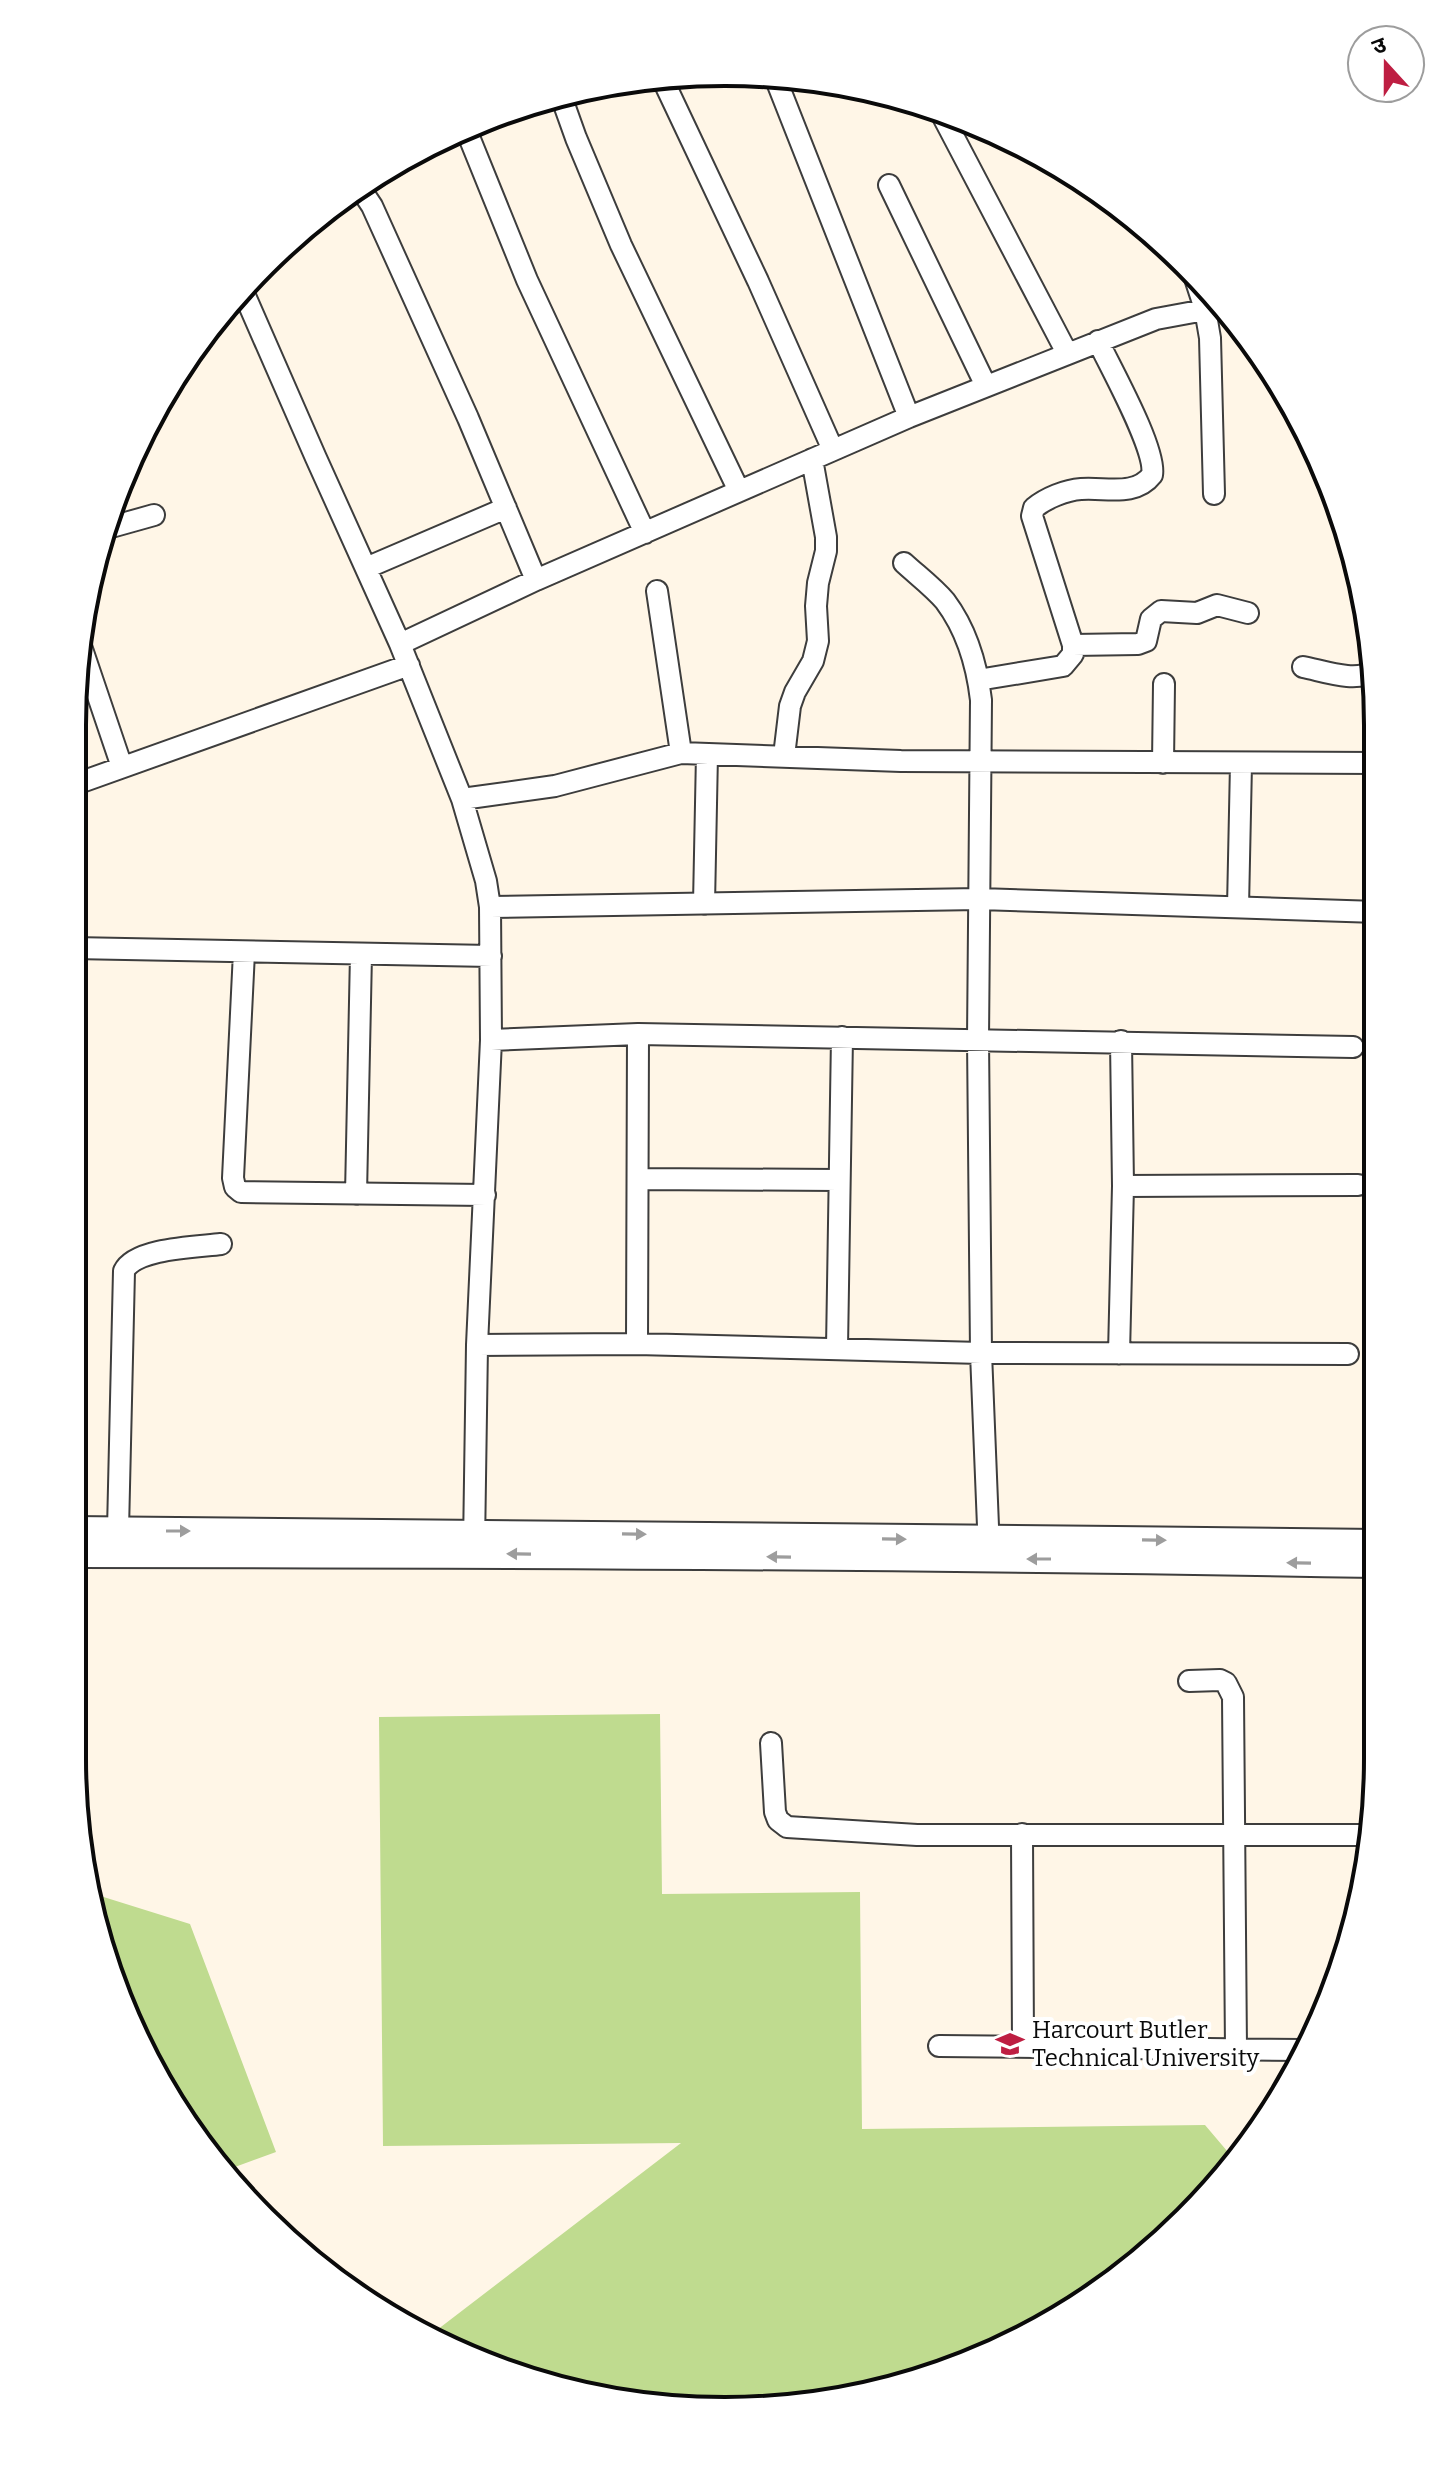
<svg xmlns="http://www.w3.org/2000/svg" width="1450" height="2483" font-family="Bitter,'Noto Sans Devanagari',serif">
	<rect width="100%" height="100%" fill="#fff6e7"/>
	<path fill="#bfdb8f" d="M660,1714L662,1894L860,1892L862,2129L1205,2125L1233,2158L1123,2276L935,2376L725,2411L556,2389L433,2333L681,2143L383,2146L379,1717Z
		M94,1894L190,1924L276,2152L224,2171L207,2155L107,1967Z"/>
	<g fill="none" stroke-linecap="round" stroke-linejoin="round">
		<defs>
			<path id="minor" d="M775,77L909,417
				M662,78L758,281L833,450
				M561,96L576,138L621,245L739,491
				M940,111L1067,353
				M465,127L527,280L645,533
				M358,185L372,206L468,418L536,580
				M889,185L986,386
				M1193,272L1205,309L1210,338L1214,494
				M242,289L316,458L400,644L462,799L486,881L490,907L491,1040L477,1345L474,1546
				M104,529L154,515
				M904,563C917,575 933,587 945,601C966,629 977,666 981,700L978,1039L981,1353L989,1551
				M366,568L506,508
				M657,591L681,753
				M400,644L536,580L909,417L1156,319L1221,307
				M1073,645L1138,644L1146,641L1151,619L1161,611L1197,613L1217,605L1248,613
				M81,646L122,767
				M1303,667C1324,671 1355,683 1374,671
				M978,680L1063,666L1073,654V645L1032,516L1034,508C1046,498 1066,490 1081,489C1106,487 1135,497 1152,475C1157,450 1110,367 1098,341
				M784,756L790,706L795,692L813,661L818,641L816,606L818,583L826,551V537L812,459
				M1163,763L1164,684
				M73,785L409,665
				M462,799L555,786L681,753L901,761L1377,763
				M704,904L707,754
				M490,907L979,899L1377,912
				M1238,907L1241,764
				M73,948L491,956
				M244,952L233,1178L235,1187L241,1192L485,1195
				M491,1040L638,1034L1353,1047
				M638,1179L839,1180
				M1123,1186L1358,1185
				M356,1194L361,954
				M637,1344L638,1034
				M477,1345L637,1344L981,1353L1348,1354
				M837,1348L842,1037
				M1119,1354L1123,1186L1121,1041
				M118,1530L124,1271C135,1248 197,1247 221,1244
				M1189,1681L1220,1680L1226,1683L1233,1697L1236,2049
				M771,1743L775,1812L778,1820L787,1827L917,1835H1370
				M1022,1834L1023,2047
				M939,2046L1303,2050"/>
			<path id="tertiary" d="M72,1530C507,1532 942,1538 1377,1543
				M72,1554C507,1554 942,1556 1377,1564"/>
		</defs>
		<use href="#minor" stroke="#3d3d3d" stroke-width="24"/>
		<use href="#tertiary" stroke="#3d3d3d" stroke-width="30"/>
		<use href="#minor" stroke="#fff" stroke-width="20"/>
		<use href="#tertiary" stroke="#fff" stroke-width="26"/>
	</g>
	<defs><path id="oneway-solid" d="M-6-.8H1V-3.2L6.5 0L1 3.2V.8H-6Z" transform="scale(2)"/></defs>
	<g fill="#9d9d9d">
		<use href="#oneway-solid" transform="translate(178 1531)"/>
		<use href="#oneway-solid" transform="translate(634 1534) rotate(1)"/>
		<use href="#oneway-solid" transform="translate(894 1539) rotate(1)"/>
		<use href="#oneway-solid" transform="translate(1154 1540) rotate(1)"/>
		<use href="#oneway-solid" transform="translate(519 1554) rotate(-179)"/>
		<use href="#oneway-solid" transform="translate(779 1557) rotate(-179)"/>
		<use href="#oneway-solid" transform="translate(1039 1559) rotate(-180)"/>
		<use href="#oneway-solid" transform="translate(1299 1563) rotate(-179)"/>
	</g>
	<defs>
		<symbol id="university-bare" viewBox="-9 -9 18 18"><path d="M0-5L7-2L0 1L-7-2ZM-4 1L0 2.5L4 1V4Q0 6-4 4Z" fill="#be1e42" stroke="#fff" stroke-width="2.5" paint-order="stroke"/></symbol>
	</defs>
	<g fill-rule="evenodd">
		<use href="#university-bare" x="990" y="2024" width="40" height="40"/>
	</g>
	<g text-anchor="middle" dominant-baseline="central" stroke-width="8" stroke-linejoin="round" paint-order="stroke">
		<g font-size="24" fill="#0a0a0a" stroke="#fff" text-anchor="start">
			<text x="1032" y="2030">Harcourt Butler<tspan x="1032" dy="28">Technical University</tspan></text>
		</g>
	</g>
	<path d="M0 0H1450V2483H0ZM725 86H725A639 639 0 0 1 1364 725V1758A639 639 0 0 1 725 2397H725A639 639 0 0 1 86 1758V725A639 639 0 0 1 725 86Z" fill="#fff" fill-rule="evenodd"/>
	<path fill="none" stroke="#0a0a0a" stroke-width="4" d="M725 86H725A639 639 0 0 1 1364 725V1758A639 639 0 0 1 725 2397H725A639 639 0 0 1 86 1758V725A639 639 0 0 1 725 86Z"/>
	<g transform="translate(1386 64) rotate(339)"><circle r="38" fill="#ffffff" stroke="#9d9d9d" stroke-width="2"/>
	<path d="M0-6L14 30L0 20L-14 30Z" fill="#be1e42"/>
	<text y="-12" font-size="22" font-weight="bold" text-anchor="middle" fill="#0a0a0a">उ</text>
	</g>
</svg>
